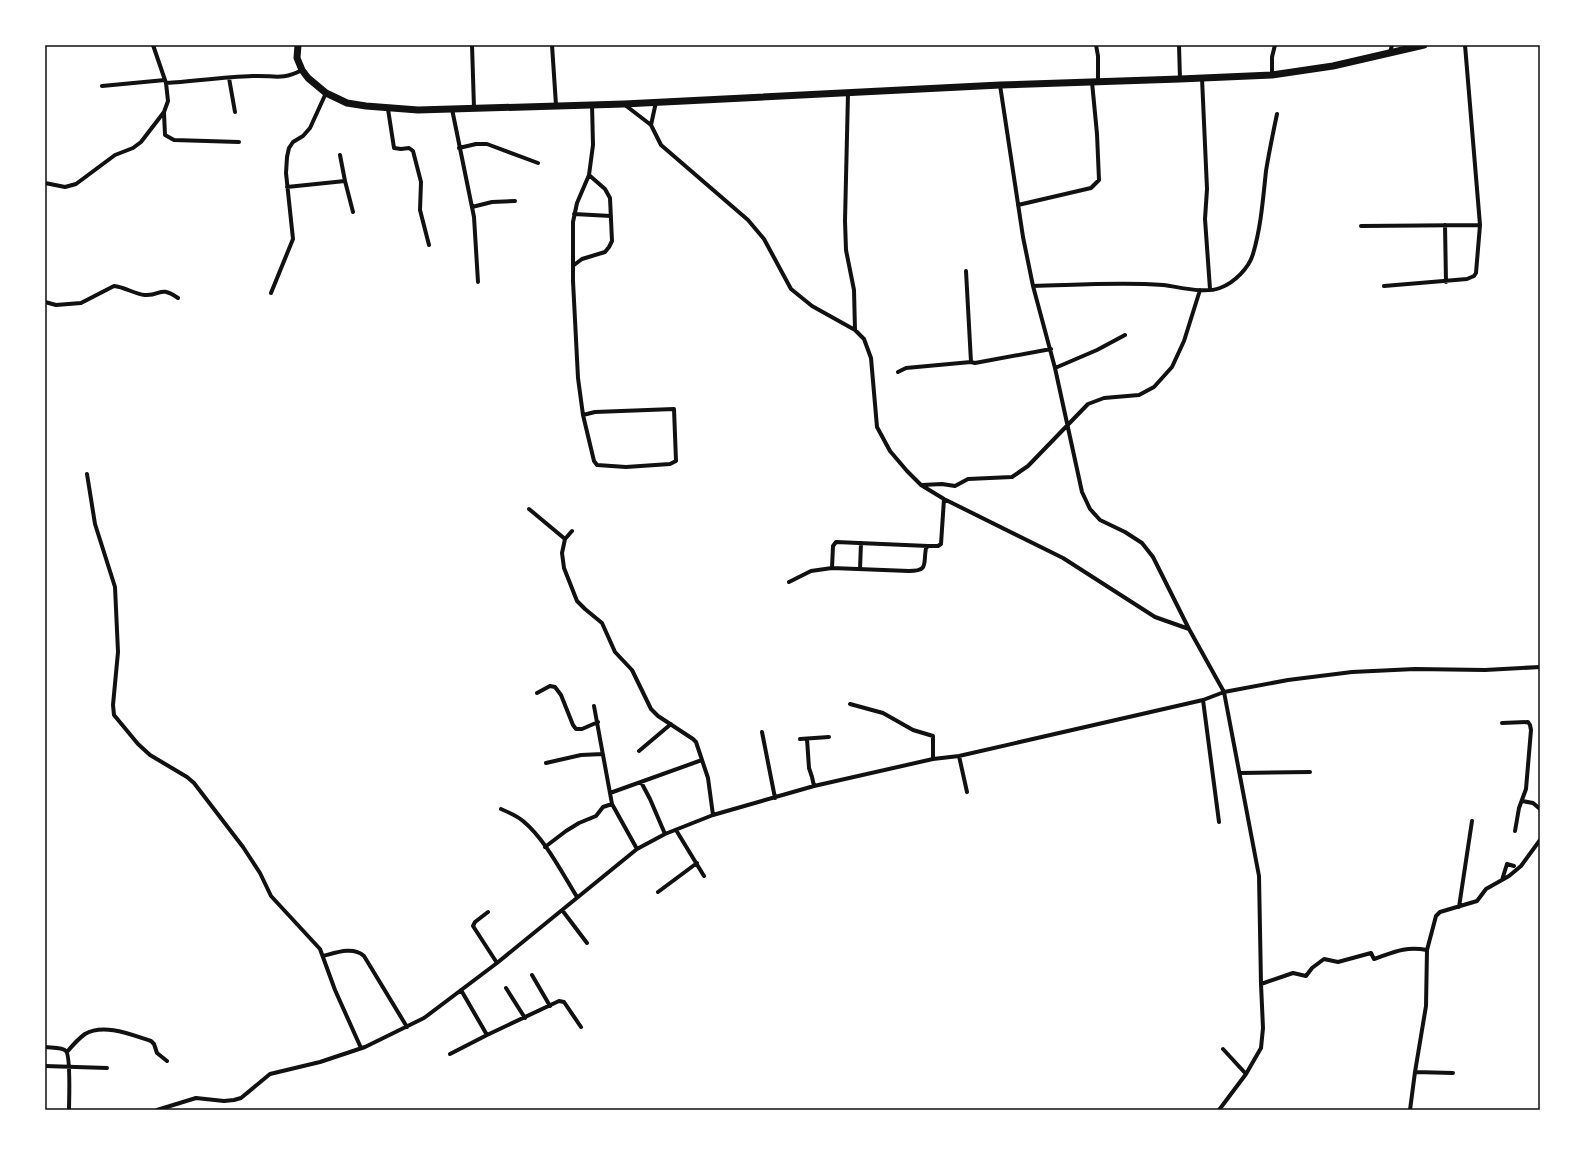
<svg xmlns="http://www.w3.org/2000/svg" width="1585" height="1155" font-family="'DejaVu Sans',sans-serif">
	<rect width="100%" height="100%" fill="#fff"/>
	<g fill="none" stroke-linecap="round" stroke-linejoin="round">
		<path stroke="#111" stroke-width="4" d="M472,45L474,108
			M552,45L556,105
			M1096,45L1098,56V82
			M1179,45L1180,79
			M1390,53L1392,45
			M1272,75V57L1275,45
			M229,78L235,112
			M1202,78L1207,189L1205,219L1210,289
			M166,83C195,81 224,77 253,76C274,75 281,81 302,70
			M1000,85L1023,237L1033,286L1055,368L1082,492L1090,509L1100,520L1125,532L1142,543L1153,557L1189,629
			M102,86L165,80
			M848,93L845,221L846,250L854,290L855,330
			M625,105L651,125L661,145L748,220L764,239L791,289L812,306L855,330L864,339L871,358L877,427L890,451L907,471L921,485L944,499L1063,558L1155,617L1189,629L1224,692L1259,876L1261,984L1263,1028L1261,1048L1246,1074L1219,1110
			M388,109L394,148L401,149L409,148L413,151L421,182L420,210L429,245
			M452,109L474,217L478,282
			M164,113L165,135L174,140L239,142
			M651,125L656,102
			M459,148L476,144H487L538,163
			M345,181L353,212
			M45,183L65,187L76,184L115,155L133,148L141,142L164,112L168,101L166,83L153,45
			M287,187L345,181L340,155
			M1018,205L1091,188L1099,180L1097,134L1092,82
			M472,207L492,202L515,201
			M574,214L611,216
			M1445,225L1446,282
			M1361,226L1480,225
			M574,265L582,259L605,252L609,247L612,241L610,198L605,189L589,175
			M966,271L971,362L975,363L1051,349
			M1033,286C1076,285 1120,282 1163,285C1180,287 1204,294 1220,288C1234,283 1249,268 1253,254C1261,227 1263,199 1266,171C1269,152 1273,133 1277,114
			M1384,286L1467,279L1474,276L1476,273L1480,225L1465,45
			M271,293L293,239L286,173L287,157L289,148L293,142L303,136L310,128L326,93
			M45,302L56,305L81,303L114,286C125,287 134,294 145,295C162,296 159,285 178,298
			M1055,368L1097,350L1125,335
			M898,372L906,368L971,362
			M583,415L594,461L597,465L626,467L670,464L676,461L674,409L595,412L583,415L578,378L573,281V222L577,203L589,175L593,145L592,104
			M87,474L95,524L115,587L118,652L113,705L114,715L138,744L150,755L187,777L194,783L243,847L260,873L271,896L320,949L335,990L361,1048
			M922,485L942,484L955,486L968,479L1012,477L1028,466L1088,404L1104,398L1139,395L1154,387L1172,367L1184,341L1200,290
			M529,509L565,539
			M572,531L565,539L562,553L564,568L577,601L585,609L602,623L615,652L632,670L651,709L658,716L693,739L696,742L708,778L713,815
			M832,568L833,546L836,542L928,546
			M860,569L861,543
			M789,582L811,571L832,568L909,571C929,571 923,564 926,548L928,546H938L941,544L944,499
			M537,693L550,686L555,687L561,695L573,725L576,729H582L598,722
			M1203,700L1219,822
			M850,704L883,713L913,730L933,736V759
			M594,706L612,804L637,849
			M1502,723L1528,722L1530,725L1531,730L1526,789L1519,808L1515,831
			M762,732L775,798
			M800,739L829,737
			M807,739L809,768L812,777L814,786
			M639,751L671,724
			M959,756L967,792
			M546,763L581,755L603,754
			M1240,773L1310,772
			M641,782L650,799L665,834
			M610,793L702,760
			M1522,801L1533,803L1540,809
			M501,809C508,812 517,816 523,821C545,839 562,873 577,897
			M676,830L704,876
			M545,847L566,831L579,823L596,816L603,807L612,804
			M1502,880L1507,864L1514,866
			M658,892L697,863
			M1459,907L1472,821
			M562,910L587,943
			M488,912L475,922L473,926L497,963
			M323,956C335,953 353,946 364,956L407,1027
			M532,975L550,1006
			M1261,984L1293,973L1306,976L1312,968L1324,959L1338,962L1371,953L1374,959C1394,952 1405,946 1427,950
			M506,988L525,1018
			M461,990L487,1035L559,1001L564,1002L581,1027
			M45,1047C51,1048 62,1047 66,1051C71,1057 69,1100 69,1110
			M1223,1049L1246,1074
			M67,1052C72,1046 78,1039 85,1034C104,1023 132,1035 151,1041L154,1044L157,1053L167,1061
			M450,1054L487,1035
			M45,1066L107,1068
			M1415,1072L1453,1073
			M157,1110L196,1098L224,1101L234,1100L241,1098L270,1074L320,1062L365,1047L424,1018L497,963L637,849L665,834L713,815L814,786L933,759L959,756L1203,700L1224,692L1288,680L1352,672L1415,669L1485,670L1540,667
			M1410,1110L1415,1072L1426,1006L1427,950L1436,916L1440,912L1477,901L1486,889L1509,876L1521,866L1540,840"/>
		<path stroke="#111" stroke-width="7" d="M298,45L297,58L302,70L308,78L326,93L347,103L366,106L418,110L624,104L1000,85L1180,79L1272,75L1333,66L1424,45"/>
	</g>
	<rect width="1585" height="1155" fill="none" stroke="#ffffff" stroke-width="92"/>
	<rect x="46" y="46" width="1493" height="1063" fill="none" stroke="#111" stroke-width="1.5"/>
</svg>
